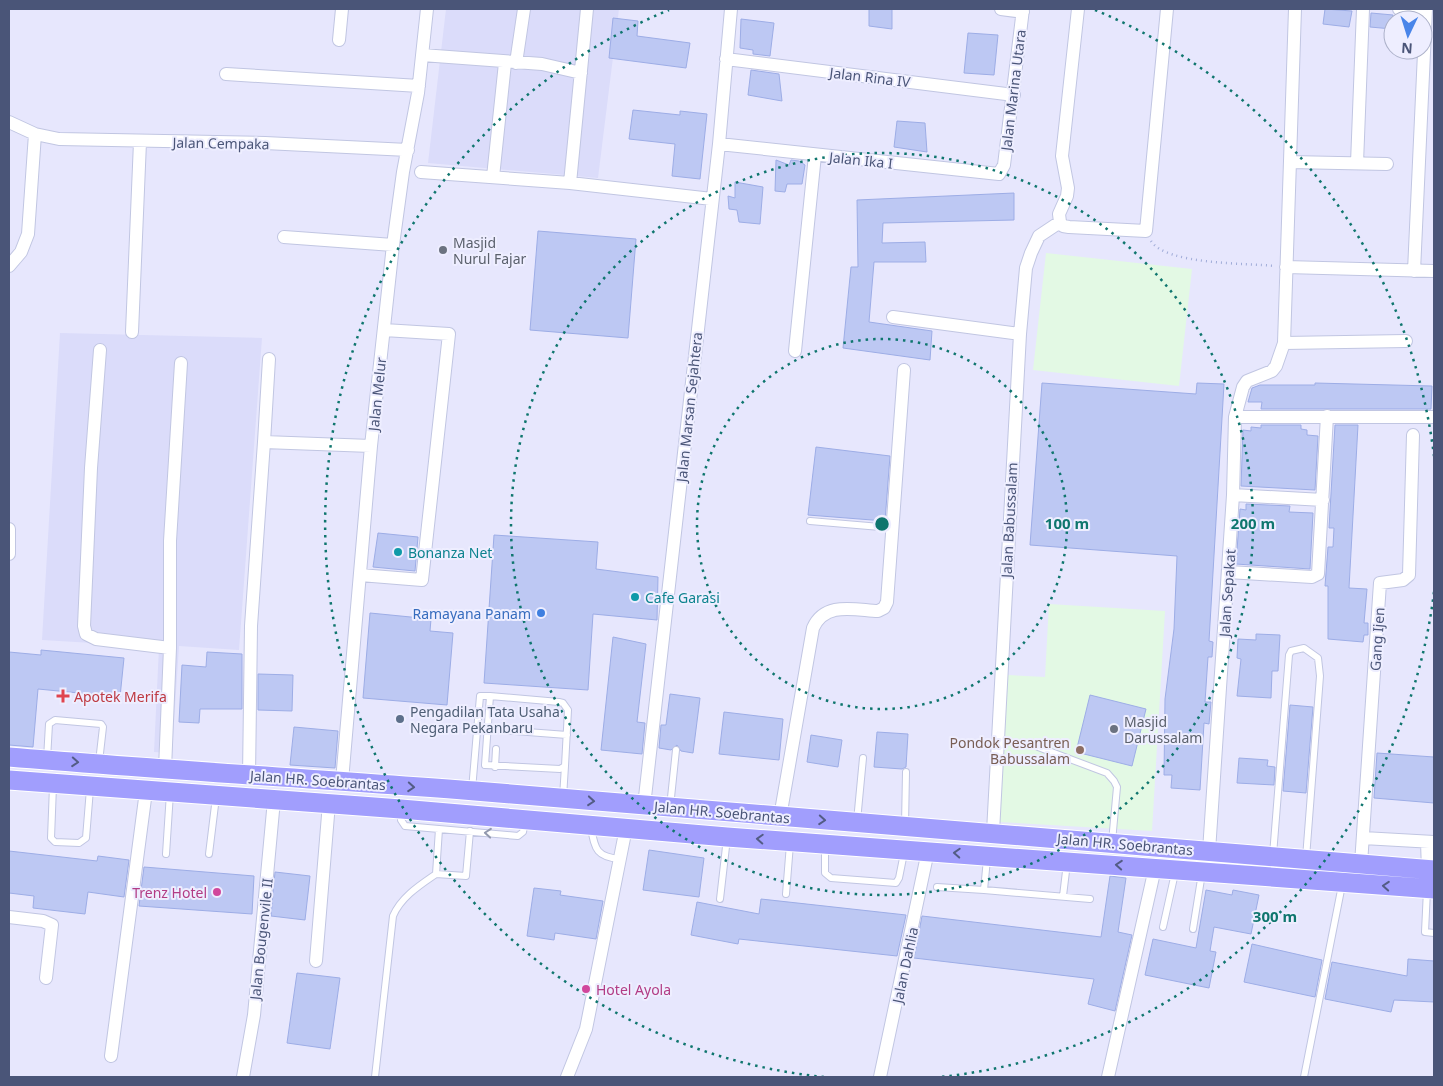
<svg xmlns="http://www.w3.org/2000/svg" width="1443" height="1086" font-family="'Noto Sans',sans-serif">
	<rect width="100%" height="100%" fill="#e7e7fd"/>
	<path fill="#dbdcfa" d="M446,9H619L598,178L428,163Z
		M60,333L262,338L239,650L179,646L172,753L154,752L159,647L42,640Z"/>
	<path fill="#e3f9e4" d="M1046,253L1192,269L1179,386L1033,370Z
		M1049,604L1165,611L1152,831L999,822L1008,675L1045,677Z"/>
	<path fill="#bdc8f3" stroke="#9dade6" d="M869,9H892V29L869,26Z
		M1325,9L1352,11L1349,27L1323,24Z
		M1371,13L1393,15L1392,29L1370,27Z
		M613,18L638,21L637,36L690,43L686,68L609,58Z
		M741,19L774,23L770,56L753,54V50L740,48Z
		M968,33L998,35L994,75L964,73Z
		M751,70L779,74L782,101L748,95Z
		M633,110L680,115V111L707,114L700,179L672,176L675,144L629,139Z
		M897,121L925,123L927,152L894,147Z
		M776,160L789,165L791,160L799,161L805,165L802,184H787L785,192L775,191Z
		M735,182L763,187L760,224L739,222L737,210L729,209L728,196L735,198Z
		M1014,193V220L883,223L882,243L925,242L926,262H874L869,322L932,331L930,360L843,348L851,267H858L857,200Z
		M538,231L636,239L628,338L530,330Z
		M1042,383L1196,394L1197,383L1224,384L1209,641L1213,642L1212,657H1208L1205,702H1211L1209,724L1204,723L1200,790L1171,788L1172,775H1164L1165,699L1174,629L1177,556L1030,545Z
		M1315,383L1432,386L1431,409H1261L1262,402H1248L1252,388L1260,385H1315Z
		M1261,425H1301V429L1307,430V435L1318,436L1315,490L1241,486L1243,430L1251,431V427L1261,428Z
		M1335,425H1358L1349,588L1367,589L1364,623H1368V635H1364L1363,642L1328,639V586H1325L1328,547H1333L1334,528H1329Z
		M816,447L890,456L885,521L808,515Z
		M1246,504L1290,506L1289,512L1313,513L1310,569L1236,564L1240,509L1246,510Z
		M378,533L418,537L415,571L373,567Z
		M494,535L598,542L596,569L658,577L657,620L593,614L588,690L484,683Z
		M370,613L431,619L430,631L453,633L447,705L363,698Z
		M1256,634L1280,635L1278,671H1272L1271,698L1237,696L1241,659L1237,658L1238,639L1256,640Z
		M613,637L646,644L637,722L645,723L642,754L601,750Z
		M41,650L124,658L120,697L38,689L33,747L9,745V652L41,655Z
		M207,652L242,654V709H200L199,723L179,722L182,665L206,667Z
		M258,674L293,675L292,711L258,710Z
		M670,694L700,698L693,753L681,751L677,745L671,750L659,748L661,725H666Z
		M1090,695L1146,709L1132,766L1076,752Z
		M1290,705L1313,707L1306,793L1283,791Z
		M724,712L783,719L779,760L719,754Z
		M294,727L338,731L335,768L290,765Z
		M877,732L908,734L906,767L902,769L874,767Z
		M811,735L842,740L838,767L807,762Z
		M1377,753L1434,757V803L1374,798Z
		M1239,758L1268,760L1267,766L1275,767L1274,785L1237,783Z
		M649,850L704,858L699,897L643,890Z
		M9,851L97,861L98,856L129,860L124,897L88,892L85,914L33,908L34,896L9,893Z
		M144,867L254,876L252,914L139,906Z
		M275,872L310,876L305,920L271,916Z
		M1110,876L1126,878L1118,932L1132,935L1115,1011L1088,1004L1094,979L914,958L922,916L1101,937Z
		M534,888L561,891L560,895L603,901L596,939L555,933L554,940L527,936Z
		M1206,890L1232,895L1233,890L1259,895L1251,934L1214,927L1210,951L1216,952L1209,988L1145,975L1153,939L1196,948Z
		M761,899L906,915L897,956L739,939L738,944L691,935L697,902L759,914Z
		M1252,944L1322,960L1315,997L1244,982Z
		M1408,959L1434,961V1002L1394,1000L1391,1012L1325,999L1332,962L1407,976Z
		M297,973L340,978L330,1049L287,1043Z"/>
	<g fill="none" stroke-linecap="round" stroke-linejoin="round">
		<defs>
			<path id="lane" d="M810,521L892,528
				M487,729L567,735
				M1038,747L1107,773L1114,781L1117,787L1112,842
				M47,759L49,724L55,720L101,724L103,727L99,762
				M495,767L496,749
				M53,786L51,838L55,842L79,843L86,838L90,789
				M472,790L480,696H490L559,702L563,703L568,710L565,766L560,769L485,765L490,696
				M563,797L565,766
				M670,807L676,750
				M401,811V820L405,826L518,836L523,832L525,821
				M857,821L863,758
				M905,825L906,772
				M591,828C595,850 597,857 620,859
				M825,845V873L831,878L896,883L899,878L904,853
				M166,854L170,793
				M209,854L216,797
				M1273,855L1289,655L1291,651L1304,648L1318,658L1320,676L1306,858
				M987,859L984,890L1090,899
				M436,874L439,829
				M937,887L984,890
				M1427,890L1425,932L1434,933
				M786,894L790,844
				M1063,896L1067,863
				M720,899L727,838
				M1163,927L1175,873
				M1193,929L1202,873
				M375,1077L393,916C401,897 420,885 436,874L466,876L470,831
				M1304,1077L1342,885"/>
			<path id="street" d="M1001,9L1023,12
				M1078,9L1062,156L1068,188L1067,196L1059,214L1060,222L1063,226L1069,227L1146,231L1167,9
				M1399,9L1426,10
				M339,40L342,9
				M422,55L542,64L581,73
				M726,59L1014,95
				M516,63L524,9
				M226,74L419,86
				M9,122L35,134L28,234L21,252L9,266
				M35,134L59,139L265,143L408,150
				M719,144L999,174L1004,165L1023,9
				M1290,162L1387,164
				M1357,163L1363,9
				M421,172L570,183L712,199
				M493,177L505,63
				M570,183L587,9
				M284,237L393,245
				M1286,267L1434,271
				M1414,271L1426,9
				M893,317L1020,334
				M132,332L140,142
				M1284,343L1406,341
				M100,350L91,468L84,626L86,634L96,639L170,648
				M795,351L815,155
				M1235,417H1434
				M264,442L269,359
				M1233,495L1323,500
				M9,529V554
				M1228,572L1312,577L1318,574L1327,416
				M360,575L422,580L449,334L384,330
				M165,769L170,648V541L181,363
				M249,776L251,626L264,442L371,446
				M342,781L371,446L393,245L403,172L418,93L427,9
				M644,806L719,144L731,9
				M780,817L813,628C825,601 855,610 878,611L884,608L887,602L904,370
				M993,832L1020,334L1026,268L1031,253L1039,236L1060,222
				M1363,838L1434,842
				M1427,842L1428,870
				M1209,851L1233,495L1235,417L1243,387L1247,381L1272,371L1276,366L1284,343L1295,9
				M1361,864L1380,583L1403,580L1409,575L1413,435
				M9,917L43,921L52,925L46,978
				M316,961L329,803
				M111,1056L146,791
				M243,1077L254,1015L274,800
				M567,1077L586,1029L626,828
				M880,1077L928,851
				M1108,1077L1155,868"/>
			<path id="primary" d="M9,757C164,770 319,779 475,791C794,818 1114,844 1434,870
				M9,780L401,809L727,837L1434,889"/>
		</defs>
		<use href="#lane" stroke="#c1c6e2" stroke-width="8"/>
		<use href="#street" stroke="#c1c6e2" stroke-width="14"/>
		<use href="#primary" stroke="#fff" stroke-width="21"/>
		<path stroke="#a0acd8" stroke-width="2.5" stroke-dasharray="1 4" stroke-linecap="butt" d="M1151,241C1166,265 1247,263 1275,266"/>
		<use href="#lane" stroke="#fff" stroke-width="6"/>
		<use href="#street" stroke="#fff" stroke-width="12"/>
		<use href="#primary" stroke="#a19efd" stroke-width="19"/>
	</g>
	<defs><path id="oneway-chevron" d="M-2-3.5L2.5 0L-2 3.5" fill="none" stroke-width="1.6" stroke-linecap="round" stroke-linejoin="round" transform="scale(1.25)"/></defs>
	<g stroke="#535c85">
		<use href="#oneway-chevron" transform="translate(75 762) rotate(4)"/>
		<use href="#oneway-chevron" transform="translate(411 787) rotate(4)"/>
		<use href="#oneway-chevron" transform="translate(591 801) rotate(5)"/>
		<use href="#oneway-chevron" transform="translate(822 820) rotate(4)"/>
		<use href="#oneway-chevron" transform="translate(760 839) rotate(-177)"/>
		<use href="#oneway-chevron" transform="translate(957 853) rotate(-177)"/>
		<use href="#oneway-chevron" transform="translate(1119 865) rotate(-176)"/>
		<use href="#oneway-chevron" transform="translate(1386 886) rotate(-176)"/>
	</g>
	<use stroke="#9299ae" href="#oneway-chevron" transform="translate(488 833) rotate(-175)"/>
	<g fill="none" stroke="#0f766e" stroke-width="2.5" stroke-dasharray="2.5 5">
		<circle cx="882" cy="524" r="185"/>
		<circle cx="882" cy="524" r="371"/>
		<path d="M1434 592A556 556 0 0 1 940 1077M824 1077A556 556 0 0 1 669 10M1095 10A556 556 0 0 1 1434 456"/>
	</g>
	<g fill="#6b7280" stroke="#eef" stroke-width="2">
		<circle cx="443" cy="250" r="5"/>
		<circle cx="1114" cy="729" r="5"/>
	</g>
	<g fill="#0f9aa8" stroke="#eef" stroke-width="2">
		<circle cx="398" cy="552" r="5"/>
		<circle cx="635" cy="597" r="5"/>
	</g>
	<circle fill="#3f7fe0" stroke="#eef" stroke-width="2" cx="541" cy="613" r="5"/>
	<path fill="#e0444e" stroke="#eef" stroke-width="2" d="M60.5 688.5h5v5h5v5h-5v5h-5v-5h-5v-5h5z"/>
	<circle fill="#5c6f8a" stroke="#eef" stroke-width="2" cx="400" cy="719" r="5"/>
	<circle fill="#8d6e63" stroke="#eef" stroke-width="2" cx="1080" cy="750" r="5"/>
	<g fill="#d1479c" stroke="#eef" stroke-width="2">
		<circle cx="217" cy="892" r="5"/>
		<circle cx="586" cy="989" r="5"/>
	</g>
	<g text-anchor="middle" dominant-baseline="central" stroke-width="4" stroke-linejoin="round" paint-order="stroke">
		<g font-size="14" fill="#4a5578" stroke="#eef">
			<text transform="translate(870 77) rotate(7)">Jalan Rina IV</text>
			<text transform="translate(1013 90) rotate(-83)">Jalan Marina Utara</text>
			<text transform="translate(221 143) rotate(1)">Jalan Cempaka</text>
			<text transform="translate(861 160) rotate(6)">Jalan Ika I</text>
			<text transform="translate(377 394) rotate(-84)">Jalan Melur</text>
			<text transform="translate(689 407) rotate(-84)">Jalan Marsan Sejahtera</text>
			<text transform="translate(1009 520) rotate(-87)">Jalan Babussalam</text>
			<text transform="translate(1227 593) rotate(-86)">Jalan Sepakat</text>
			<text transform="translate(1377 639) rotate(-86)">Gang Ijen</text>
			<text transform="translate(318 780) rotate(4)">Jalan HR. Soebrantas</text>
			<text transform="translate(722 812) rotate(5)">Jalan HR. Soebrantas</text>
			<text transform="translate(1125 844) rotate(5)">Jalan HR. Soebrantas</text>
			<text transform="translate(261 939) rotate(-84)">Jalan Bougenvile II</text>
			<text transform="translate(905 965) rotate(-78)">Jalan Dahlia</text>
		</g>
		<g font-size="14" fill="#5b616d" stroke="#eef" text-anchor="start">
			<text x="453" y="242">Masjid<tspan x="453" dy="16">Nurul Fajar</tspan></text>
			<text x="1124" y="721">Masjid<tspan x="1124" dy="16">Darussalam</tspan></text>
		</g>
		<g font-size="14" fill="#0d838f" stroke="#eef" text-anchor="start">
			<text x="408" y="552">Bonanza Net</text>
			<text x="645" y="597">Cafe Garasi</text>
		</g>
		<g font-size="14" fill="#366cbe" stroke="#eef" text-anchor="end">
			<text x="531" y="613">Ramayana Panam</text>
		</g>
		<g font-size="14" fill="#be3a42" stroke="#eef" text-anchor="start">
			<text x="74" y="696">Apotek Merifa</text>
		</g>
		<g font-size="14" fill="#4e5e75" stroke="#eef" text-anchor="start">
			<text x="410" y="711">Pengadilan Tata Usaha<tspan x="410" dy="16">Negara Pekanbaru</tspan></text>
		</g>
		<g font-size="14" fill="#785e54" stroke="#eef" text-anchor="end">
			<text x="1070" y="742">Pondok Pesantren<tspan x="1070" dy="16">Babussalam</tspan></text>
		</g>
		<g font-size="14" fill="#b23c85" stroke="#eef" text-anchor="end">
			<text x="207" y="892">Trenz Hotel</text>
			<text x="596" y="989" text-anchor="start">Hotel Ayola</text>
		</g>
	</g>
	<circle cx="882" cy="524" r="8" fill="#0f766e" stroke="#eef" stroke-width="2.5"/>
	<g font-size="15" text-anchor="middle" font-weight="bold" fill="#0f766e" stroke="#eef" stroke-width="4" stroke-linejoin="round" paint-order="stroke">
		<text x="1067" y="529">100 m</text>
		<text x="1253" y="529">200 m</text>
		<text x="1275" y="922">300 m</text>
	</g>
	<rect width="1443" height="1086" fill="none" stroke="#4a5578" stroke-width="20"/>
	<g transform="translate(1408 35) rotate(184)"><circle r="24" fill="#eeeeff" stroke="#acb1c9"/>
	<path d="M0-4L9 19L0 12L-9 19Z" fill="#4985e9"/>
	<text y="-8" font-size="14" font-weight="bold" text-anchor="middle" fill="#4a5578">N</text>
	</g>
</svg>
